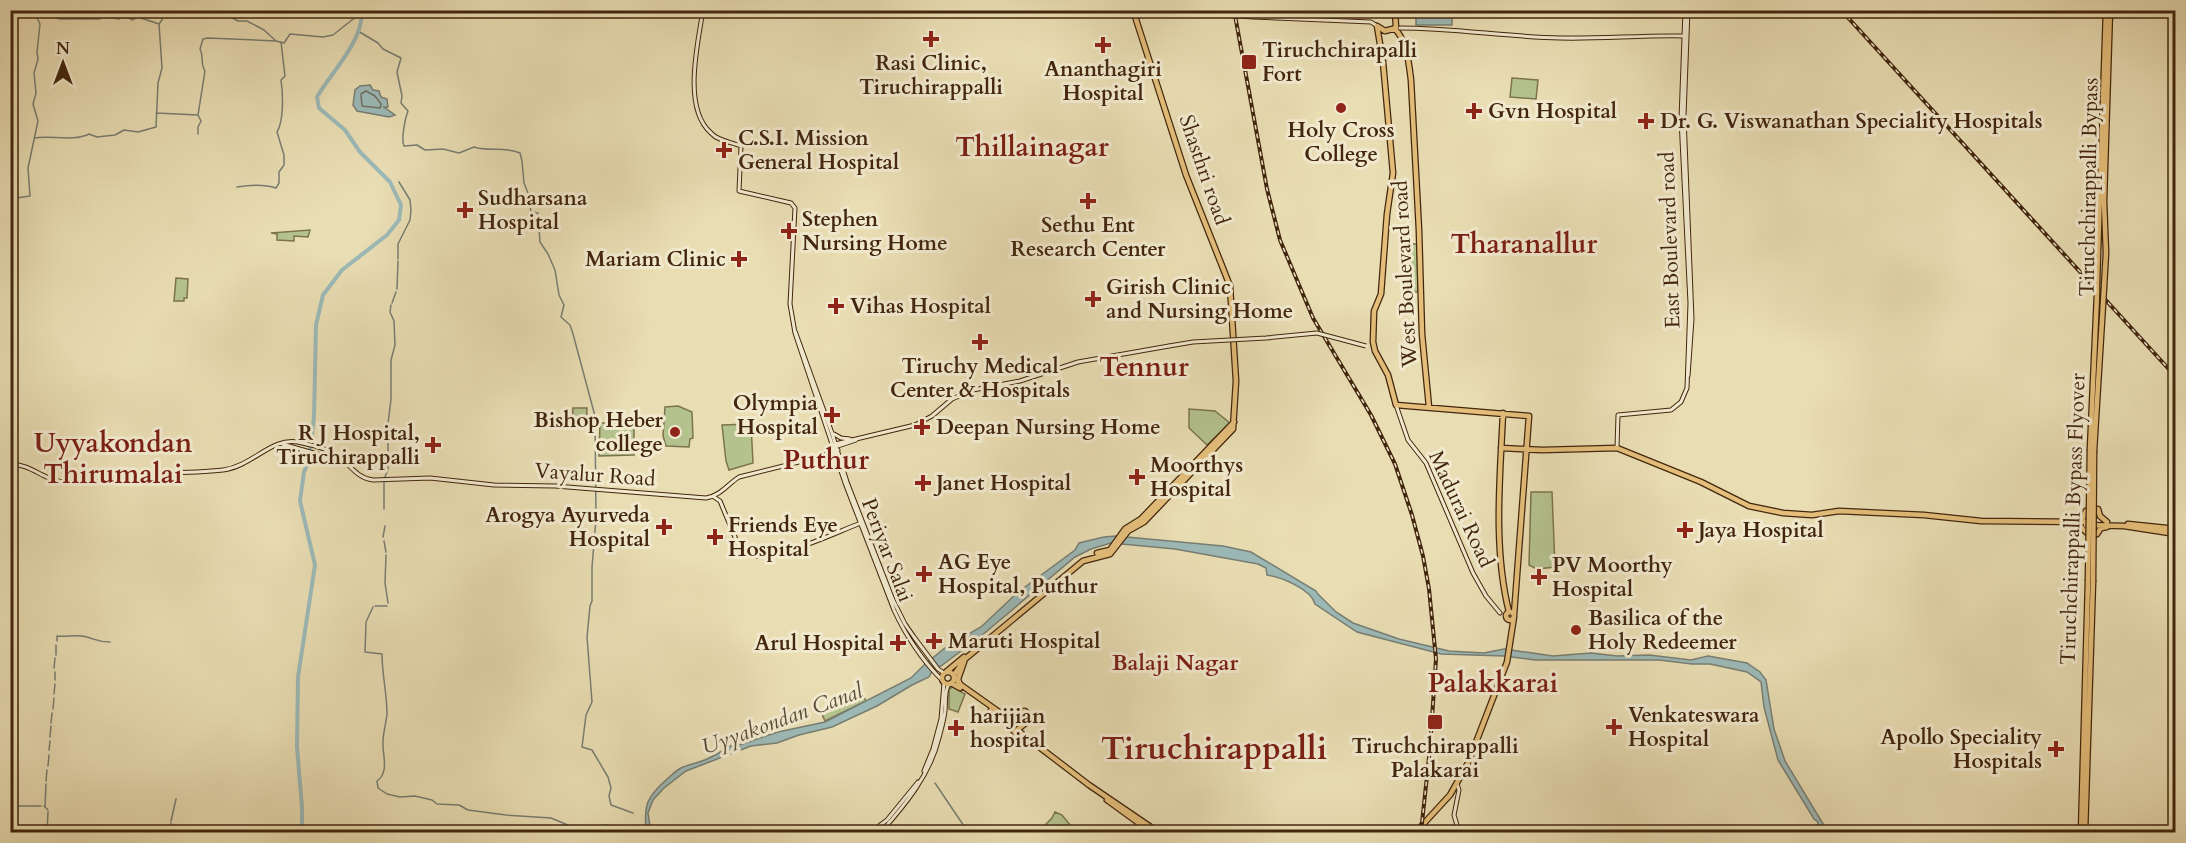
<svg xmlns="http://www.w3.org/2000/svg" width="2186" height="843" font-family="Cardo,serif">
	<rect width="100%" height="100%" fill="#e9ddb3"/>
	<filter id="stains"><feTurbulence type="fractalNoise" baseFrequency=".00333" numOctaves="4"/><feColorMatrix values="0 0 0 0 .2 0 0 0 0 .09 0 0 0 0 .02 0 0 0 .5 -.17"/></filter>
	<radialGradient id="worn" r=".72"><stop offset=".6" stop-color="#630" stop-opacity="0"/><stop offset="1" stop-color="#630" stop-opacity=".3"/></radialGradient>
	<path fill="#b4c28e" stroke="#7b744e" stroke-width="1.5" d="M1512,78L1538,80L1536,99L1510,97Z
		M310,230L308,237L294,236V241L277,240V234L271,233Z
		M1406,244H1417L1418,292H1405Z
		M176,278L188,279L187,298H184V301H174Z
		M678,406L692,412L693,438L690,439L689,447L666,446L663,436L665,407Z
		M573,408H587L586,428L572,427Z
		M1189,409L1215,411L1230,423L1207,445L1189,428Z
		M600,423H634V455L599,456Z
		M751,424L753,463L729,470L726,461L722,425Z
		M1531,492H1552L1555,567L1537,569L1529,565Z
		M953,687L965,694L958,712L949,709V689Z
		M862,693L866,701L825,721L821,712Z
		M1055,812L1062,815L1076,832H1051L1046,824L1052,818Z"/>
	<path fill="#9cb9b7" stroke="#787e73" stroke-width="1.5" d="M1416,11H1452V25H1416Z
		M370,85L373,90L379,91L381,97L387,99L388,107H384L395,115L389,117L357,111L353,105L355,90L360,86Z
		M1116,536L1223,546L1251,552L1316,591L1317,593L1336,612L1353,623L1399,639L1449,651L1484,653L1504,649L1553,656L1591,653L1617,656L1649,655L1691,660L1708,656L1747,663L1760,672L1766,680L1774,729L1785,761L1828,832H1819L1817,828L1818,822L1814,819L1778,760L1764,707L1761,682L1747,672L1710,664H1692L1659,660H1535L1504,656L1441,654L1357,632L1315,604C1311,589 1281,577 1267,575L1266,568L1258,564L1175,549L1111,543L1091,549L1075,557L981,636L941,666L934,668L929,677L912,685L877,706L832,727L799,735L777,743L751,746L686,771L664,788L653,800L648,813L651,832H646C644,805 646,798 666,780C671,776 675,771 681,768C689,764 699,763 707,759C717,755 726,748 735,744L736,746L778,732L825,722L911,678L924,665L946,647L981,627L1017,593L1075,550L1079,543L1104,537Z"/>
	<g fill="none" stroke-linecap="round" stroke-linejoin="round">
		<path stroke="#6f7062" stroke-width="1.5" d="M366,91L375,96L381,104L380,108L362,106L361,94Z"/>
		<path stroke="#787e73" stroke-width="1.5" d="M40,10L39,15L61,19H99L104,17L119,19L122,17L129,18L132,20L138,17L159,24L162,20V10
			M182,10L190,12L192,10
			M204,10H211
			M218,10L238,21H247L264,30L276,41L284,43L290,34L323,37L333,35L362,12
			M358,31L378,43L383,49L401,58L397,72L402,96L401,103L408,111C405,119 401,139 404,146L417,145L425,150L443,149L459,153L474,147C488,152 505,146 520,153L522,161L524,183L528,193L531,212L538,213L540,242L548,254L555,270L559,295L564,305L561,317L570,325L573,334L595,416L596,519L592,567V601L590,606L587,637L592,702L586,715L582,747L592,750L608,777L611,788L609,796L611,805L633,813
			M156,113L198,115L201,121L198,127V134
			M198,115L205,71C200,64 204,56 200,49L203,39L208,38L276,41
			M34,138C51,135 73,142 89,134L97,137L115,135L124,130L138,132L156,127L158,83L162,68L159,24
			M237,187C249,185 264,184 276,188L279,183V172L284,165V155L277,132C284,121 283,93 281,80L285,76L281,42
			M10,199L30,196L28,168L38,121L33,104L36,93L34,73L38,59L37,52L40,24L37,18L39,15
			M398,259V244L410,220L411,210L410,200L399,182
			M397,289L398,261
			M392,303L396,292
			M388,424L391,399V360L395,345L394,321L390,312L391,305
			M385,477L388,469V425
			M384,482V509
			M383,537L385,526
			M384,541L386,552
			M386,555L385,583L388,603
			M375,606H387
			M366,622L373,607
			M366,623L365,652L382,654C382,674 387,694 387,714C386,724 383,733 383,742C382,754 390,772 377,781L378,788L387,794L400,797L415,796L432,800L437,804L459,805L468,810L506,815L551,818L575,828L607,825L614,832
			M57,641V636C67,637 77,634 87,637C97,640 99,642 110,642
			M56,655V645
			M54,668L55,658
			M55,672V680
			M54,694L55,684
			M53,709L54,698
			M51,723L52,713
			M50,737L51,726
			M49,750L50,741
			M48,766L49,755
			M46,781L47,770
			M935,783L968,832
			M10,806H41
			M44,806L48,810
			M45,807L46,784
			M171,821L176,799
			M47,832L48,812
			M170,832L171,823"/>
		<path stroke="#9cb9b7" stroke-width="4" d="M302,832V807L297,747L298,677L315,565L300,501L304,472L309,460L314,417L316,325L323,295L342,270L387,235L399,220L401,205L390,182L360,152L345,130L319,108L317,97C330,74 366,38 361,10"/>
		<defs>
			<path id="secondary" d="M703,10C698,43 682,108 711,133C718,141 731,142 741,146L739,191L791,203L795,208L790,304L795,333L845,483L894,610C905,634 923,662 943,681
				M1106,10L1167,13
				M1254,17L1371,22L1377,26
				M1400,28C1454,28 1507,37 1560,38C1601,39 1643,35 1684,36
				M795,331L832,433L847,482L893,600L905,624L914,637L938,669L944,673
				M1688,376L1692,319L1684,116L1688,10
				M1396,405L1408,440L1426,463L1473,573L1486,596L1500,613
				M834,434L841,438L850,439
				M282,444L342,461
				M835,444L915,425L932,416L952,399L973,390L1020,381L1078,362L1169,346
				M835,447L856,440
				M1617,448L1618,415L1671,410L1681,402L1687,388L1690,303L1681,119L1685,10
				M10,464C32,464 44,481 65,482C84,483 101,475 119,474C154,472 189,474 223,470C253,466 271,437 298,442C311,445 327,448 337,455C350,464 356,478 373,480L430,478L494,485L555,486L706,498C720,496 728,484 739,477L811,459L838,450
				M714,497L720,501L742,554C773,564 831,534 861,523
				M924,771L933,749L941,719L944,683
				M1457,784L1459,790L1454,815L1459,832
				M875,829L887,820L918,782
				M871,832L875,829L879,832
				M881,832C905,805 930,775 939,738C941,730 944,720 945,711C946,702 944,692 949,684"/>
			<path id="primary" d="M1377,26L1383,62L1393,173L1387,214L1381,294L1374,311L1373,342L1375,351L1388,375L1396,405L1529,416L1514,615
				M1377,26L1385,31L1396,28L1395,10
				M1395,29C1407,41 1409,64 1411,80L1419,230L1422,334L1429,407
				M1503,413C1500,478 1493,548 1509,612
				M1501,448L1542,450L1617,448L1701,482L1749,506L1783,513L1812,515L1839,511L1924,515L1981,521L2086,522
				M2078,522L2083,518L2086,511
				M2079,525L2086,532
				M1097,553L1110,550L1125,529L1141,519L1234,422
				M1506 616a4 4 0 1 1 8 0a4 4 0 1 1-8 0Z
				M942 678a6 6 0 1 1 12 0a6 6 0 1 1-12 0Z
				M946,672L964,657
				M954,675L965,659L1083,561L1110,554L1128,531L1144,522L1233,429L1236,381L1230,286L1186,175L1133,10
				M955,678L961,685L1002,714L1025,711L1032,718L1017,730L1089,785L1158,832
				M959,682L958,679L964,662
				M951,683L960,688
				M991,710L1016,733
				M1107,800L1151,832
				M1416,832L1450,795L1468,763L1507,662L1514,617"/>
			<path id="trunk" d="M2097,283L2106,10
				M2104,287L2106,253L2104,201L2110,10
				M2090,449L2097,294
				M2094,451L2103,304
				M2098,509L2100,516L2107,522
				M2128,524L2176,529
				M2086,525L2124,526L2176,534
				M2097,534L2101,528L2107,527
				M2081,832L2088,581
				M2085,832L2093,582"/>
		</defs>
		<use href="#secondary" stroke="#42260d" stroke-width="5"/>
		<use href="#primary" stroke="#42260d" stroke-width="7"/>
		<use href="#trunk" stroke="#42260d" stroke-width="7"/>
		<use href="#secondary" stroke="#f1e9ce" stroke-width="3"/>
		<use href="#primary" stroke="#e4be7a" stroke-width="4.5"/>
		<use href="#trunk" stroke="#e4be7a" stroke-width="4.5"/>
		<defs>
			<path id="rail" d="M1234,10L1267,189L1280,240L1313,318L1371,415L1395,464L1412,515L1423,556L1429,589L1436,659L1430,748L1421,832
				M1841,10L2176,377"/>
		</defs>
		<use href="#rail" stroke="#42260d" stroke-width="4"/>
		<use href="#rail" stroke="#f1e9ce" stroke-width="1.5" stroke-dasharray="4.5" stroke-linecap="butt"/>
		<defs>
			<path id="secondary-bridge" d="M1217,15L1254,17
				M1169,346L1193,342L1266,338L1317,333L1366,346"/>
			<path id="trunk-bridge" d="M2097,294V283
				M2103,304L2104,287
				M2088,581L2090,449
				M2093,582L2094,451"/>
		</defs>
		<use href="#secondary-bridge" stroke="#42260d" stroke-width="5" stroke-linecap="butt"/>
		<use href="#trunk-bridge" stroke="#42260d" stroke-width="7" stroke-linecap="butt"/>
		<use href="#secondary-bridge" stroke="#f1e9ce" stroke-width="3"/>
		<use href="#trunk-bridge" stroke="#e4be7a" stroke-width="4.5"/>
	</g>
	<g fill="#8f2418" stroke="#f1e9ce" stroke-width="2">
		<path d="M928 30h6v6h6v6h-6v6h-6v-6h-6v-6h6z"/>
		<path d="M1100 36h6v6h6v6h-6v6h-6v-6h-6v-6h6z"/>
		<rect x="1241" y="54" width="16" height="16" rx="3"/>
		<circle cx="1341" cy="108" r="6"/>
		<path d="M1471 102h6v6h6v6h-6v6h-6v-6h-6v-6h6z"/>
		<path d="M1643 112h6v6h6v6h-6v6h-6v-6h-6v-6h6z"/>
		<path d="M721 141h6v6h6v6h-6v6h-6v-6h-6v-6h6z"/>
		<path d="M1085 192h6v6h6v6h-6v6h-6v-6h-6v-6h6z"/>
		<path d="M462 201h6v6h6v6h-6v6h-6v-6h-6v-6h6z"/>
		<path d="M786 222h6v6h6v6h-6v6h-6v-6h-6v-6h6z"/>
		<path d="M736 250h6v6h6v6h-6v6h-6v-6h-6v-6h6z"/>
		<path d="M1090 290h6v6h6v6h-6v6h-6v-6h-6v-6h6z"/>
		<path d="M833 297h6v6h6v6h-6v6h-6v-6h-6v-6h6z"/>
		<path d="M977 333h6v6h6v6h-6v6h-6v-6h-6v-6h6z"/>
		<path d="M829 406h6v6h6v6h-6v6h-6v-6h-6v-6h6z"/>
		<path d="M919 418h6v6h6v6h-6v6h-6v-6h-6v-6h6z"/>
		<circle cx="675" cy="432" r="6"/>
		<path d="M430 436h6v6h6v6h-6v6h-6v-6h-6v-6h6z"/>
		<path d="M1134 468h6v6h6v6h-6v6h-6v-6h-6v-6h6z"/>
		<path d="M920 474h6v6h6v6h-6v6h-6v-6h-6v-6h6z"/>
		<path d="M661 518h6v6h6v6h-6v6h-6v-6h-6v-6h6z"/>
		<path d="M1682 521h6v6h6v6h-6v6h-6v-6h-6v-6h6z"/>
		<path d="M712 528h6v6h6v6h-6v6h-6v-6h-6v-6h6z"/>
		<path d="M921 565h6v6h6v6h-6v6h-6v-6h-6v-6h6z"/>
		<path d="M1536 568h6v6h6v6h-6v6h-6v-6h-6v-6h6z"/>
		<circle cx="1576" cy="630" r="6"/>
		<path d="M931 632h6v6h6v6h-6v6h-6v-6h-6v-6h6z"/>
		<path d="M895 634h6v6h6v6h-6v6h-6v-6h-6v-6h6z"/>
		<rect x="1427" y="714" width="16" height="16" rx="3"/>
		<path d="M1611 718h6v6h6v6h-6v6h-6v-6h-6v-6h6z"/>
		<path d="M953 719h6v6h6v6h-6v6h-6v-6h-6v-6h6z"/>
		<path d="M2053 740h6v6h6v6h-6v6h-6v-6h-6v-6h6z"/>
	</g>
	<g text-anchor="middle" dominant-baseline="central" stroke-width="6" stroke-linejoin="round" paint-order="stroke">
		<g font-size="21" font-weight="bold" fill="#42260d" stroke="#f1e9ce" text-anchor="start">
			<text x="1262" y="50">Tiruchchirapalli<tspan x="1262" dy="24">Fort</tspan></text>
			<text x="931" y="63" text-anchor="middle">Rasi Clinic,<tspan x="931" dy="24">Tiruchirappalli</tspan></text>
			<text x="1103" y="69" text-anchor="middle">Ananthagiri<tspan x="1103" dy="24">Hospital</tspan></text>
			<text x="1488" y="111">Gvn Hospital</text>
			<text x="1660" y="121">Dr. G. Viswanathan Speciality Hospitals</text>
			<text x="1341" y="130" text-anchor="middle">Holy Cross<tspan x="1341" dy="24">College</tspan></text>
			<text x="738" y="138">C.S.I. Mission<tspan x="738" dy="24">General Hospital</tspan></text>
			<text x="478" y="198">Sudharsana<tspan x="478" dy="24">Hospital</tspan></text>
			<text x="802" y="219">Stephen<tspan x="802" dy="24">Nursing Home</tspan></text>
			<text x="1088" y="225" text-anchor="middle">Sethu Ent<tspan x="1088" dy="24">Research Center</tspan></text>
			<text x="726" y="259" text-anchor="end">Mariam Clinic</text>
			<text x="1106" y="287">Girish Clinic<tspan x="1106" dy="24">and Nursing Home</tspan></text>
			<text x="850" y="306">Vihas Hospital</text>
			<text x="980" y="366" text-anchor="middle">Tiruchy Medical<tspan x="980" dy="24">Center &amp; Hospitals</tspan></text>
			<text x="818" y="403" text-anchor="end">Olympia<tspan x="818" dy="24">Hospital</tspan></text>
			<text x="663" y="420" text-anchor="end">Bishop Heber<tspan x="663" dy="24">college</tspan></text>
			<text x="936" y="427">Deepan Nursing Home</text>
			<text x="420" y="433" text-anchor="end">R J Hospital,<tspan x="420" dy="24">Tiruchirappalli</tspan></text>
			<text x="1150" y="465">Moorthys<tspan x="1150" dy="24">Hospital</tspan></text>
			<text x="936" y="483">Janet Hospital</text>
			<text x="650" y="515" text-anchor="end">Arogya Ayurveda<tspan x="650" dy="24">Hospital</tspan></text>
			<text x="728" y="525">Friends Eye<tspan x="728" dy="24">Hospital</tspan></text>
			<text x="1698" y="530">Jaya Hospital</text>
			<text x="938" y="562">AG Eye<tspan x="938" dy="24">Hospital, Puthur</tspan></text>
			<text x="1552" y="565">PV Moorthy<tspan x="1552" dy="24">Hospital</tspan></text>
			<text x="1588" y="618">Basilica of the<tspan x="1588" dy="24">Holy Redeemer</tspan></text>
			<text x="948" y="641">Maruti Hospital</text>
			<text x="884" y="643" text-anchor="end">Arul Hospital</text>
			<text x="1628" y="715">Venkateswara<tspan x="1628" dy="24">Hospital</tspan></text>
			<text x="970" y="716">harijian<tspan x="970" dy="24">hospital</tspan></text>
			<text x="2042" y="737" text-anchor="end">Apollo Speciality<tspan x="2042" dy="24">Hospitals</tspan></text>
			<text x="1435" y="746" text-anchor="middle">Tiruchchirappalli<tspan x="1435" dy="24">Palakarai</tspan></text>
		</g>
		<g font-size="21" fill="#42260d" stroke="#f1e9ce">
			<text transform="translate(1204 170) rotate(71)">Shasthri road</text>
			<text transform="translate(2089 187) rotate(-89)">Tiruchchirappalli Bypass</text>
			<text transform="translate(1670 240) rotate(-92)">East Boulevard road</text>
			<text transform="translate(1405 274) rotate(-93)">West Boulevard road</text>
			<text transform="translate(595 475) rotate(4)">Vayalur Road</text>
			<text transform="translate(1461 509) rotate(65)">Madurai Road</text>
			<text transform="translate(2073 519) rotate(-88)">Tiruchchirappalli Bypass Flyover</text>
			<text transform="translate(887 550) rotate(69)">Periyar Salai</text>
		</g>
		<g font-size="22" font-weight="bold" fill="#7a1f14" stroke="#f1e9ce">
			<text x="1175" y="663">Balaji Nagar</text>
		</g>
		<g font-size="22" font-style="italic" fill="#584b38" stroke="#f1e9ce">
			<text transform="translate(782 719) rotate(-20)">Uyyakondan Canal</text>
		</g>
		<g font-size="27" font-weight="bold" fill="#7a1f14" stroke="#f1e9ce">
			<text x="1032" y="147">Thillainagar</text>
			<text x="1524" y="244">Tharanallur</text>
			<text x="1144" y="367">Tennur</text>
			<text x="113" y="443">Uyyakondan<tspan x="113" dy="31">Thirumalai</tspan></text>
			<text x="826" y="460">Puthur</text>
			<text x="1493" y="683">Palakkarai</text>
		</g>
		<g font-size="33" font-weight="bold" fill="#7a1f14" stroke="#f1e9ce">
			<text x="1214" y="748">Tiruchirappalli</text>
		</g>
	</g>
	<rect width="2186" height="843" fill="none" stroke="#e9ddb3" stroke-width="36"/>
	<rect x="12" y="12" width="2162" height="819" fill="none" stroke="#42260d" stroke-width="3"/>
	<rect x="18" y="18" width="2150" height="807" fill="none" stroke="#42260d" stroke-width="1.5"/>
	<g transform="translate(63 63)" stroke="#f1e9ce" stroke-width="4.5" paint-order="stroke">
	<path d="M0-4.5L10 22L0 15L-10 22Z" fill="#42260d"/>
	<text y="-9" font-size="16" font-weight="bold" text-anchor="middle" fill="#42260d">N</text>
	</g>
	<rect width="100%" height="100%" filter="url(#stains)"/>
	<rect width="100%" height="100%" fill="url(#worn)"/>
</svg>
